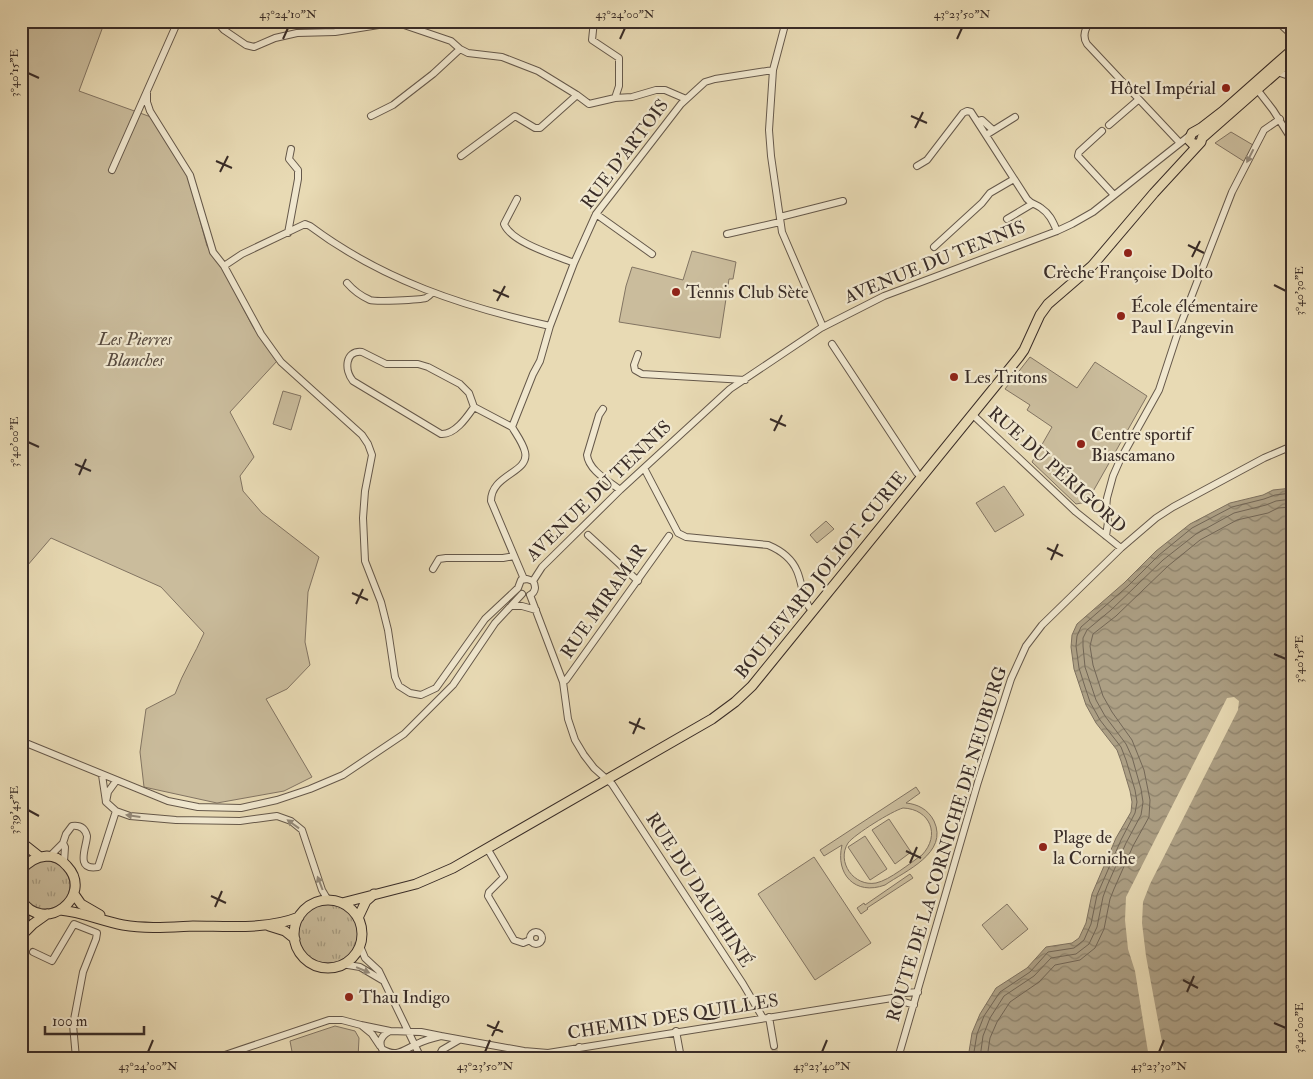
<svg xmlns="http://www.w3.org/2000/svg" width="1313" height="1079" font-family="'IM FELL Double Pica',serif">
	<defs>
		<pattern id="grass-tufts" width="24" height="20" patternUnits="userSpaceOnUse" patternTransform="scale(1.25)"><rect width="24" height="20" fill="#cabc9c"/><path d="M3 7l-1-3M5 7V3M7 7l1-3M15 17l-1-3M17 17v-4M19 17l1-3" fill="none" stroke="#a5997f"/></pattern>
		<pattern id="water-waves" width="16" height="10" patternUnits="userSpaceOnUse" patternTransform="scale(1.25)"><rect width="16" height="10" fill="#ac9f84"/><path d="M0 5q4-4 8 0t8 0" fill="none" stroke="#8d826c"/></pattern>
	</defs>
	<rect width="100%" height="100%" fill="#e8dab4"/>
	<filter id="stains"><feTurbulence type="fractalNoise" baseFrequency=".004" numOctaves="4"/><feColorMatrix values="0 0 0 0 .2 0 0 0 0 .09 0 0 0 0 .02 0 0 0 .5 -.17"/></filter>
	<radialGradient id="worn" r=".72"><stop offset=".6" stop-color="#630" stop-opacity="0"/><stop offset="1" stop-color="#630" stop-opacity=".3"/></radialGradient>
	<path fill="url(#grass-tufts)" stroke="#827462" d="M22 885a24 24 0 1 1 48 0a24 24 0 1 1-48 0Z
		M298 933a30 30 0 1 1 60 0a30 30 0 1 1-60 0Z"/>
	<path fill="#cabc9c" stroke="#827462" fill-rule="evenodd" d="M21,21H105L79,91L151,117L188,177L207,246L220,264L253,327L277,361L230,412L254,457L240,476L243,491L262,513L319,557L308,592L305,642L310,665L287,689L266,699L312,777L284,791L217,803L144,787L140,752L146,709L175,694C183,672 195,654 204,633L161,587L51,538L21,573Z
		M1231,132L1253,145L1245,162L1215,143Z
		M692,251L736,262L733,279H729L720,338L619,322L626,286L632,267L683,280Z
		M1030,357L1077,388L1095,362L1147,396L1087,502L1076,504L1032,462L1052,427L1027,410L1030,405L1005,389Z
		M283,391L301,396L291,430L273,424Z
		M1004,486L1024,515L995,532L976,503Z
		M826,521L834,529L817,543L810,535Z
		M916,787L920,793L906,803C917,804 928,809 934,821C949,853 905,871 885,885C855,896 835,874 842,845L824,856L820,850ZM903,808C930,809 941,835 922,855C910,863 890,880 876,883C854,887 836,862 848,843C855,834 892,811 903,808Z
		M889,819L911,852L895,864L872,830Z
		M865,836L887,869L870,880L848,847Z
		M814,857L871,943L815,980L758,894Z
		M910,874L913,878L867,908L868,909L861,914L857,908L864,903L865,905Z
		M1007,904L1028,929L1002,950L982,925Z
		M335,1026L355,1031L359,1038L358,1058L293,1057L290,1041Z"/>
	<path fill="url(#water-waves)" stroke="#7e715f" d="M1292,488V1058H968L972,1033L980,1014L996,988L1027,968L1046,947L1072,943L1079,938L1086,923L1092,894L1116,838L1131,812L1132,802L1130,791L1121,761L1117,750L1096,723L1086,705L1074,669L1071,647L1072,635L1077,624L1124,583L1156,551L1190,524L1230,503L1263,495L1273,490Z"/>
	<path fill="#e8dab4" d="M1234,697L1239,701L1238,710L1150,884L1143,902L1142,923L1146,956L1165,1058H1149L1135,971L1128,949L1125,920L1126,897L1227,698Z"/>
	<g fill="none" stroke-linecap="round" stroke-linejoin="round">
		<path stroke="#726656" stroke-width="1" d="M973,1058L977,1034L984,1016L1000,992L1030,972L1048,952L1074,948L1084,940L1091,924L1097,895L1121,840L1135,813L1137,802L1135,790L1126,760L1121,747L1100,720L1090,702L1085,687L1079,668L1076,646L1077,636L1081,627L1128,586L1159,555L1192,528L1232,507L1264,499L1275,495L1292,493
			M980,1058L983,1036L990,1018L1004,996L1034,976L1051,958L1076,954L1089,944L1097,927L1103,897L1107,886L1126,843L1141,815L1143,802L1141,789L1132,757L1126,744L1105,716L1096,700L1085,667L1083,646V638L1087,630L1111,610L1163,560L1196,534L1234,513L1266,505L1276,501L1292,499
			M987,1058L990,1038L997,1022L1010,1002L1039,982L1055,965L1080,960L1095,948L1104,929L1110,899L1114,889L1133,846L1149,817L1150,800L1144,770L1132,740L1112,712L1103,696L1093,665L1090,646L1093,634L1116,616L1168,566L1200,540L1237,520L1268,513L1278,508L1292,507"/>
		<path stroke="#c5b798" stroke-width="6" stroke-dasharray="6 3" stroke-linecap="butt" d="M774,1046L776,1058"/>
		<defs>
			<path id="minor" d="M216,21L224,30L246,45L254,47L275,38L297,33L335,32L391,23L404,25L451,41L460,49L468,53L502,57L538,71L577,95L589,104L615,98L632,97L656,90H665L686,99
				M594,21L592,40L619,58V86L615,98
				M786,21L773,70L769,130L771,156L782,232L823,327
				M1091,21C1085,28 1082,36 1087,44L1180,143
				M1277,21L1292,35
				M1277,72L1292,77
				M1256,88L1273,110L1292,140
				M147,93V102L150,111L190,175L213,252L224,266L261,334L281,362L362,435L368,444L372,455L365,491L363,518L365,561L381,602L388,630L395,677L399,686L410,693L421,695L436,688L485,619L518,588L521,580L527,579L533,581
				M371,116L393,105L433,74L460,49
				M978,121L982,120L993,130
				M1109,125L1138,100
				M1102,131L1079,152L1078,156L1114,195
				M986,135L1015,117
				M461,156L515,116L535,128H540L577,95
				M917,166L927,160L963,113L967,111L971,112L1027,199C1031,204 1036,204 1041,208C1050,214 1053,222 1057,231
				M112,170L178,21
				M517,199L504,224C512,243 555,255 574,263
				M596,214L652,254
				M780,217L843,201
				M1007,219L1032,204
				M288,233L298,179V170L289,159L291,149
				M727,234L780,222
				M934,247L982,203L990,193L1014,179
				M224,266L242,254L305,224L310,226C382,280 464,307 550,326
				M347,283C353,290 361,296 370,300C375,302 420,300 426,298C429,296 430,295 432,293
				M832,344L917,473L922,478
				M638,354L634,365L635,370L642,374L745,380
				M474,407C467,417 455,435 441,434L353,381C344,370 345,350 362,352L386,364H418L428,367L460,384L469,393L474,407L512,427
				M603,409L599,415L587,455C589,471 609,481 620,490
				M973,415L1076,512L1121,548
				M512,427L533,374L540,361L550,326L574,263L596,214L681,104L705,82L715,79L773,70
				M512,427C516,434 523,443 525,452C530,473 491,474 491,501L524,579
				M644,468L678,533L686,537L768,545C780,550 792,559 797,571C803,585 802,601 813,612
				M588,535L638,581
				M1106,536L1108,522L1106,509L1107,498L1113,476L1120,460L1159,390L1180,326L1232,192L1264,130L1280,119
				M433,569L439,559L446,558H503L514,556
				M533,581L542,567L620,490L730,389L821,328L884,296L1057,231L1072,224L1093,212L1189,136
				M530,595L563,682L568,719L575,740L584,755L594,768L612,784L743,984L763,1018
				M530,595C536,592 536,586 533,581
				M511,606H522L536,610
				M563,682L566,680L669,536
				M21,741L168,801L198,807L241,808L277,800L310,789L343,775L404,734L453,685L495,623L522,594
				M102,775L106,802L108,792L116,781
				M106,802L116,811L130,816L176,820L240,821L277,816L291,821L302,830L322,890L328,900
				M487,848L504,877L489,892L488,896L514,940L523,943L530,940
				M50,856L63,843
				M64,862L65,847L63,843L66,834L72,826C80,825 85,828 87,836C87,846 74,871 98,867L116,811
				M530 938a6 6 0 1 1 12 0a6 6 0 1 1-12 0Z
				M360,946L365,958L379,971L421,1058
				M33,952L52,961L74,924L97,933L96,939L83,972L73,1025L76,1058
				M342,964L360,967L382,980
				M914,1005L892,998L905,993L918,992
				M769,1017L774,1046
				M390,1031L421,1032L441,1036C432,1038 425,1040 417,1044C403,1050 397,1058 382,1049C378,1041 382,1035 390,1031Z
				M676,1031L681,1058
				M441,1036L524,1051L548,1053L892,998
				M380,1046L372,1034L361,1025L390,1031
				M579,1047L581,1058
				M216,1058L329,1020H342L361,1025
				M438,1058L442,1050L459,1040
				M898,1058L978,782L1011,679L1026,646L1042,625L1121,548L1156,518L1173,507L1264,458L1292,446"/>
			<path id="major" d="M1197,144H1193L1189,140L1192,133L1201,128L1223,111L1292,50
				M21,842L40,857
				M21,871C27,862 36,857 47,856C55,856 62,860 67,866C95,896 44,936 21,900
				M74,894L81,904L100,915
				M294 934a34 34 0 1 1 68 0a34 34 0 1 1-68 0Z
				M342,903L416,884L453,868L712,719L735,702L752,686L1019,357L1024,350L1040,315L1048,304L1092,266L1154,193L1201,142L1202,138L1292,59
				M60,910C82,912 102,921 123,925C146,929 170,927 193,926C228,926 266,930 299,917
				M358,918L366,901L374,894
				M269,926L285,931L295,939
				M23,934L33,924L47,914
				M21,937L24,921V903"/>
		</defs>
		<use href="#minor" stroke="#65584a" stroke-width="8"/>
		<use href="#major" stroke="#392c27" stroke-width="11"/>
		<use href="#minor" stroke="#f0e7ce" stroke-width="6"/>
		<use href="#major" stroke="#e8dab4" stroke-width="9"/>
	</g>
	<defs><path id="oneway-solid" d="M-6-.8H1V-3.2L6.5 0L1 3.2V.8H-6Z" transform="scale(1.25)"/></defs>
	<g fill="#948a7a">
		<use href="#oneway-solid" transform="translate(1250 156) rotate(117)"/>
		<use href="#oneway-solid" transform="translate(133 816) rotate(-172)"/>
		<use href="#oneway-solid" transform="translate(293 824) rotate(-144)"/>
		<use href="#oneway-solid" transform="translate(320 883) rotate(-111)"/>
		<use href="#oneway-solid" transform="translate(363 970) rotate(23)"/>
	</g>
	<path fill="none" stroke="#392c27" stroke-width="2" d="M283,39L288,28M620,39L625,28M957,39L962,28M28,73L39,78M911,116L927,123M915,128L923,112M216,161L232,168M220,172L228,156M1188,245L1204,253M1192,257L1200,241M1274,285L1286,291M493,290L509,297M497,301L505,286M770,419L786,426M774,431L782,415M28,442L39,447M75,464L91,471M79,475L86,459M1047,548L1063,556M1051,560L1058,544M352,593L368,600M356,604L363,589M1274,654L1286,659M629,722L645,729M633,734L640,718M28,810L39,816M906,851L921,858M910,863L917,847M211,896L226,903M215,907L222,891M1183,980L1198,988M1187,992L1194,976M1274,1023L1286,1028M487,1025L503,1032M492,1036L499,1021M148,1052L153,1040M485,1052L490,1040M822,1052L827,1040M1159,1052L1164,1040"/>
	<g fill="#8f2418" stroke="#f0e7ce" stroke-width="2">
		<circle cx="1226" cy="88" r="5"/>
		<circle cx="1128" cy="253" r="5"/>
		<circle cx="676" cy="292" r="5"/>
		<circle cx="1121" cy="316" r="5"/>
		<circle cx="954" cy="377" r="5"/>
		<circle cx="1081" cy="444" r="5"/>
		<circle cx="1043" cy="847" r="5"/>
		<circle cx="349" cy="997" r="5"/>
	</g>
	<g text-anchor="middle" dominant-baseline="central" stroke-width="4.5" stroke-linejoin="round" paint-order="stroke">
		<g font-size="18" fill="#392c27" stroke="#f0e7ce" text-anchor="start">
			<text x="1216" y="88" text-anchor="end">Hôtel Impérial</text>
			<text x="1128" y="272" text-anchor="middle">Crèche Françoise Dolto</text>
			<text x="686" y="292">Tennis Club Sète</text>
			<text x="1131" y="306">École élémentaire<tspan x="1131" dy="21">Paul Langevin</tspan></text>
			<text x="964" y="377">Les Tritons</text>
			<text x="1091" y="434">Centre sportif<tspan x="1091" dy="21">Biascamano</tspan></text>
			<text x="1053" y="837">Plage de<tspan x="1053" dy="21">la Corniche</tspan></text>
			<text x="359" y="997">Thau Indigo</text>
		</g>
		<g font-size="18" fill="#392c27" stroke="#f0e7ce">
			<text transform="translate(625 154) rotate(-53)">RUE D'ARTOIS</text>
			<text transform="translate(935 262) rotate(-22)">AVENUE DU TENNIS</text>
			<text transform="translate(1057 470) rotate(42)">RUE DU PÉRIGORD</text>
			<text transform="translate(599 491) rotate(-44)">AVENUE DU TENNIS</text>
			<text transform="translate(821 575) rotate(-51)">BOULEVARD JOLIOT-CURIE</text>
			<text transform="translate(604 601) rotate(-55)">RUE MIRAMAR</text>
			<text transform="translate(947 844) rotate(-73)">ROUTE DE LA CORNICHE DE NEUBURG</text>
			<text transform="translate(699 890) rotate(57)">RUE DU DAUPHINÉ</text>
			<text transform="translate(673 1017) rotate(-9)">CHEMIN DES QUILLES</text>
		</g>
		<g font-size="18" font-style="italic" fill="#56493e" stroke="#f0e7ce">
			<text x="135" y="339">Les Pierres<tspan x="135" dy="21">Blanches</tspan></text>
		</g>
	</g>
	<rect width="1313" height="1079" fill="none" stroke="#e8dab4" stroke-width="55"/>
	<path d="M45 1026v8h99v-8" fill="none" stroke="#392c27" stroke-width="2.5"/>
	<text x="52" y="1026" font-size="15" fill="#392c27" stroke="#f0e7ce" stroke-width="4" paint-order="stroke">100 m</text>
	<rect x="28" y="28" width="1258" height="1024" fill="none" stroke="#392c27" stroke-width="2"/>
	<g font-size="12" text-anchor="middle" fill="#392c27">
		<text x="288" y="18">43°24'10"N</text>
		<text x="625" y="18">43°24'00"N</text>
		<text x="962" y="18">43°23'50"N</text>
		<text transform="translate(14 73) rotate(-90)" y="4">3°40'15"E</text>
		<text transform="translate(1299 291) rotate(-90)" y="4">3°40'30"E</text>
		<text transform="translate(14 442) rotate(-90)" y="4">3°40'00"E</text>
		<text transform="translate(1299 659) rotate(-90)" y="4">3°40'15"E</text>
		<text transform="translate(14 810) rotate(-90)" y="4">3°39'45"E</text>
		<text transform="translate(1299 1028) rotate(-90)" y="4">3°40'00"E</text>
		<text x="148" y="1070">43°24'00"N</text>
		<text x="485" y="1070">43°23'50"N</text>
		<text x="822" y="1070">43°23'40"N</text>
		<text x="1159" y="1070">43°23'30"N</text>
	</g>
	<rect width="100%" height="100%" filter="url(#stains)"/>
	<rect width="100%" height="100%" fill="url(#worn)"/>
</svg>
